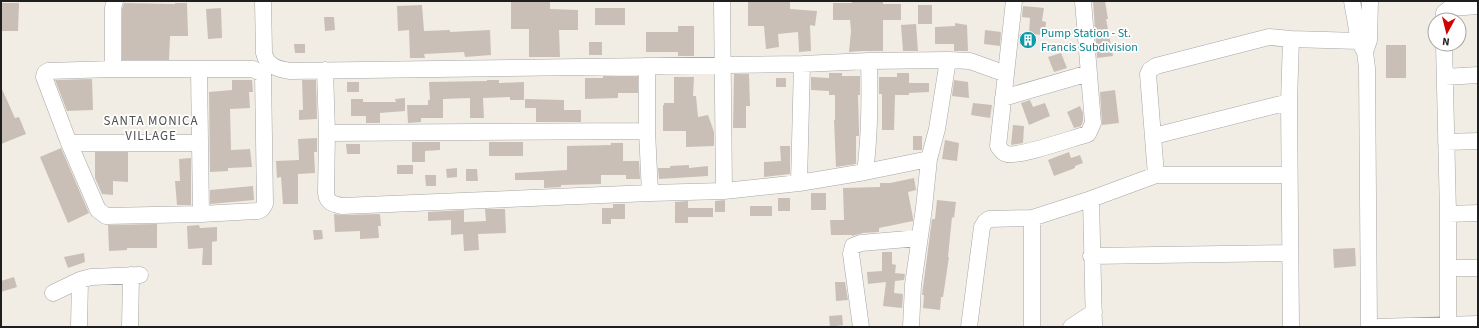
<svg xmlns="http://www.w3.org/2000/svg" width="1479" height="328" font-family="'Source Sans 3',sans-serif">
	<rect width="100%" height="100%" fill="#f1ede4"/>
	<path fill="#c9bfb7" d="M511,1H550V9L578,10V30H559L560,57H529V29H511Z
		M748,1H790V9L817,11L815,26L810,25L811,51L799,52L798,32L778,34L779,47L766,49L764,26H748Z
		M852,1H883V4H901V20H883V51H861L849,52L851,31L850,20H833V3H852Z
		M1093,1H1105L1108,19H1106L1113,56L1097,58Z
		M2,3H19L18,31H2Z
		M124,3L175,4V3H187L188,36H170L169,60H122V9Z
		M422,5L424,31L450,30V32L490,30L491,55L465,57L464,52L424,54L425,58H410L409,30L398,31L397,6Z
		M918,5H932V24H918Z
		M1023,6L1044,8L1042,21L1046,22L1045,35L1029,34L1030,18L1022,17Z
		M221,8L222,38L208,39L206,9Z
		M595,8H625V25H595Z
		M324,17H334L335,30L325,31Z
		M955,23L967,25L968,51H954V44H935V27L955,26Z
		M916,24L918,51H903L901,25Z
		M678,26H694V56H678V52H646V32H678Z
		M985,30L1001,32L1000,46L984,44Z
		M1020,34L1036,37L1034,46L1019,44Z
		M589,42H602V55H589Z
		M294,44H305V53H295Z
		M1386,45H1406V78H1386Z
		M1061,53L1067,68L1054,72L1048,57Z
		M829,73H842V76H860V95H858L859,130V136H856V164L836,167L834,120H835V95H829V91L811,90V77L829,78Z
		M897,73H909V83H929V92L909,93V95H895L894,130H882V94H879V77H897Z
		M734,74H749L750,106H746V128H733Z
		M603,76H638V93H618V98L585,99V78H603Z
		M674,77H694L693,96H696L698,117L708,115L714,132V146L686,147V131H663V105H664V103H674Z
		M776,78H786V87H776Z
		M92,79L93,110L67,111L55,80Z
		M232,80H252L253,92H249L250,108L230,109L231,150L250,149L252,167L228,168V171L210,172L209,92L232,90Z
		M302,80H316L317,119L299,120V110H303Z
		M487,80H499V83L524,82V100H510V97L483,98L484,118H470V98L443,99V118H421V122L408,123L407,105H428V100H430L429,82L487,81Z
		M954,80L968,82L969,98L952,96Z
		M347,82H359V92H347Z
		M1,87L15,118L19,117L26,134L1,144Z
		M1115,90L1119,123L1102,125L1100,92Z
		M405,98V111L380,113V123H366V116H351V99H363V102H396L395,99Z
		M525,99L564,100V110H581V122H536V108H525Z
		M1030,100L1033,107L1045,103L1050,116L1029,125L1021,103Z
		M973,103L992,105L990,118L971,115Z
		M1080,106L1083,113V121L1081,126L1074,128L1067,112Z
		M1013,125L1024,126L1023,143L1011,145Z
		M913,136H922V150H913Z
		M317,138V152H314L315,173L298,174V204H283L281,177L277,178L276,161L299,160L298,139Z
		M945,140L959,143L957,161L942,159Z
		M412,142H440V150L425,151V162H412Z
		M489,142H523V156H489Z
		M611,143H623V161H639L640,179H626V175H601V184L561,185V187L544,188V180H515V173L567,170V146L611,145Z
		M346,144H360V154H347Z
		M780,146H790V174L764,177V162L781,161Z
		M61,148L89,213L68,223L40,157Z
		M95,152H128V182L113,181V195L102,194L95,178Z
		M1069,152L1071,158L1080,155L1083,163L1075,166V168L1054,176L1048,160Z
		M191,158V205H177L175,181H180L179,159Z
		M397,165H413V174H397Z
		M689,165V168L708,166V176L659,179L658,168H670V166Z
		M457,168V177L447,178L446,169Z
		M466,169H477L478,181H466Z
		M425,175H436V186H426Z
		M914,178L916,190L908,192L913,218V221L879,228V232L863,233L852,236V235H831L830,220H844L843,188L880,187V183H890Z
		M253,186L254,200L210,204V190Z
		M811,193H826V210H811Z
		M778,198H790V211H778Z
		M725,200V212H715V201Z
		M937,200L956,202L954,218L952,217L948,257H949L943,297H941L940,310L923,308L924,295H922L932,219H935Z
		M688,201V208H713V217H688V223H675V202Z
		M613,204H625V219H611V224H602V208H613Z
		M750,206H772V216H750Z
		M485,209H505L506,233L478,234L479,250L464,251L463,234L451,235V220L428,221V212L464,210V222L486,221Z
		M334,214L342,215L380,214L381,226H378L379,238L360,239V231L335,232Z
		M157,224V248H127V250L109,251L108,225Z
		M199,225L200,228L217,227V241L212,242V265H202L203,248L188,249L187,226Z
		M313,230H322L323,239L314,240Z
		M1355,248L1356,266L1334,268L1333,249Z
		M882,252H892V264L896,265L895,273L905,274L904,280L895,281L894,293L903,294L902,308L883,306L886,282L868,284L867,272L882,271Z
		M84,253L85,262L68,268L64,257Z
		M14,277L17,287L1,292V281Z
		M835,282H845L848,300L836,301Z
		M842,315L843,325L830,327L829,316Z"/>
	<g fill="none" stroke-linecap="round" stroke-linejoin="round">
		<defs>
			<path id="minor" d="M263,1L264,53C267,66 277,69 290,71L802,64L869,61L948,60L937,129L929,159L924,208L913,285L911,327
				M722,1L724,191
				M1014,1L998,146C1001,150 1002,153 1007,154C1019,157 1073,138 1088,134L1093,123L1083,1
				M1352,1L1359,41L1365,52L1367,68L1369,327
				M1443,20L1444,13L1450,8L1478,6
				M1291,39L1359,41L1369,40
				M1444,44L1448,214V327
				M1366,49L1369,40L1370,1
				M948,60L970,61L1006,74
				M647,66V131
				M113,69H253L263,74L265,204L262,209L258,211L201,214L106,216L98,210L69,143L44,77L45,73L48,71Z
				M113,69V8L115,1
				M199,70L201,214
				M325,70L327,133L326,193C327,203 333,204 342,206L650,193L724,191L799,183L865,172L929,159
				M1445,77L1478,75
				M1003,98L1089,73
				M327,133L647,131L650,193
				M1154,136L1289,102
				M1446,142L1478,141
				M69,143H200
				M865,172C870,135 870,98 869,61
				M1156,175L1148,74L1150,70L1156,66L1269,37L1291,39L1289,102L1291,327
				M799,183L802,64
				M1091,199L1094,327
				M1448,214L1478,213
				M1091,256L1290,253
				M1448,268H1478
				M53,293L80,280L91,277L140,275
				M79,327L80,280
				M130,327L131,275
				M861,327L851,254L853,246L861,243L919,238
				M969,327L982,227L985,222L989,219L1032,218L1091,199L1156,175H1289
				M1032,327V218
				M1071,327L1094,312
				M1376,327L1478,324"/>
		</defs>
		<use href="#minor" stroke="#a6a6a6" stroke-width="17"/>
		<use href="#minor" stroke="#fff" stroke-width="16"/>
	</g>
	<defs>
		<symbol id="building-disc" viewBox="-11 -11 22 22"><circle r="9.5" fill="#0f9aa8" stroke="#fff"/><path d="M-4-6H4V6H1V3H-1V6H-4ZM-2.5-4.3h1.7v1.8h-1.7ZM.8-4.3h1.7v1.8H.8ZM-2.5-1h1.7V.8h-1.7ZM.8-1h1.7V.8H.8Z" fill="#fff"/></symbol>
	</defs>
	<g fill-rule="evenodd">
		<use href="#building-disc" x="1018" y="30" width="20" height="20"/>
	</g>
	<g text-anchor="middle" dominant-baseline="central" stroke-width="3.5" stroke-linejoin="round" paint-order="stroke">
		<g font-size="12" fill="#0d838f" stroke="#fff" text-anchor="start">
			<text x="1041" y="33">Pump Station - St.<tspan x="1041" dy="14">Francis Subdivision</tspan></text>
		</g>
		<g font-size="13" letter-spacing="1" fill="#525252" stroke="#fff">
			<text x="151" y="121">SANTA MONICA<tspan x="151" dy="15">VILLAGE</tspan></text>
		</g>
	</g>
	<rect width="1479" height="328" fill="none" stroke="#1f1f1f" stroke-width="4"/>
	<g transform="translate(1447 32) rotate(187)"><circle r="19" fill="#ffffff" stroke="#a5a5a5"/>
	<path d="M0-3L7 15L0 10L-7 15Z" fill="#ce0500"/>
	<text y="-6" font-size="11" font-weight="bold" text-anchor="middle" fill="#1f1f1f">N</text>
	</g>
</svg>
